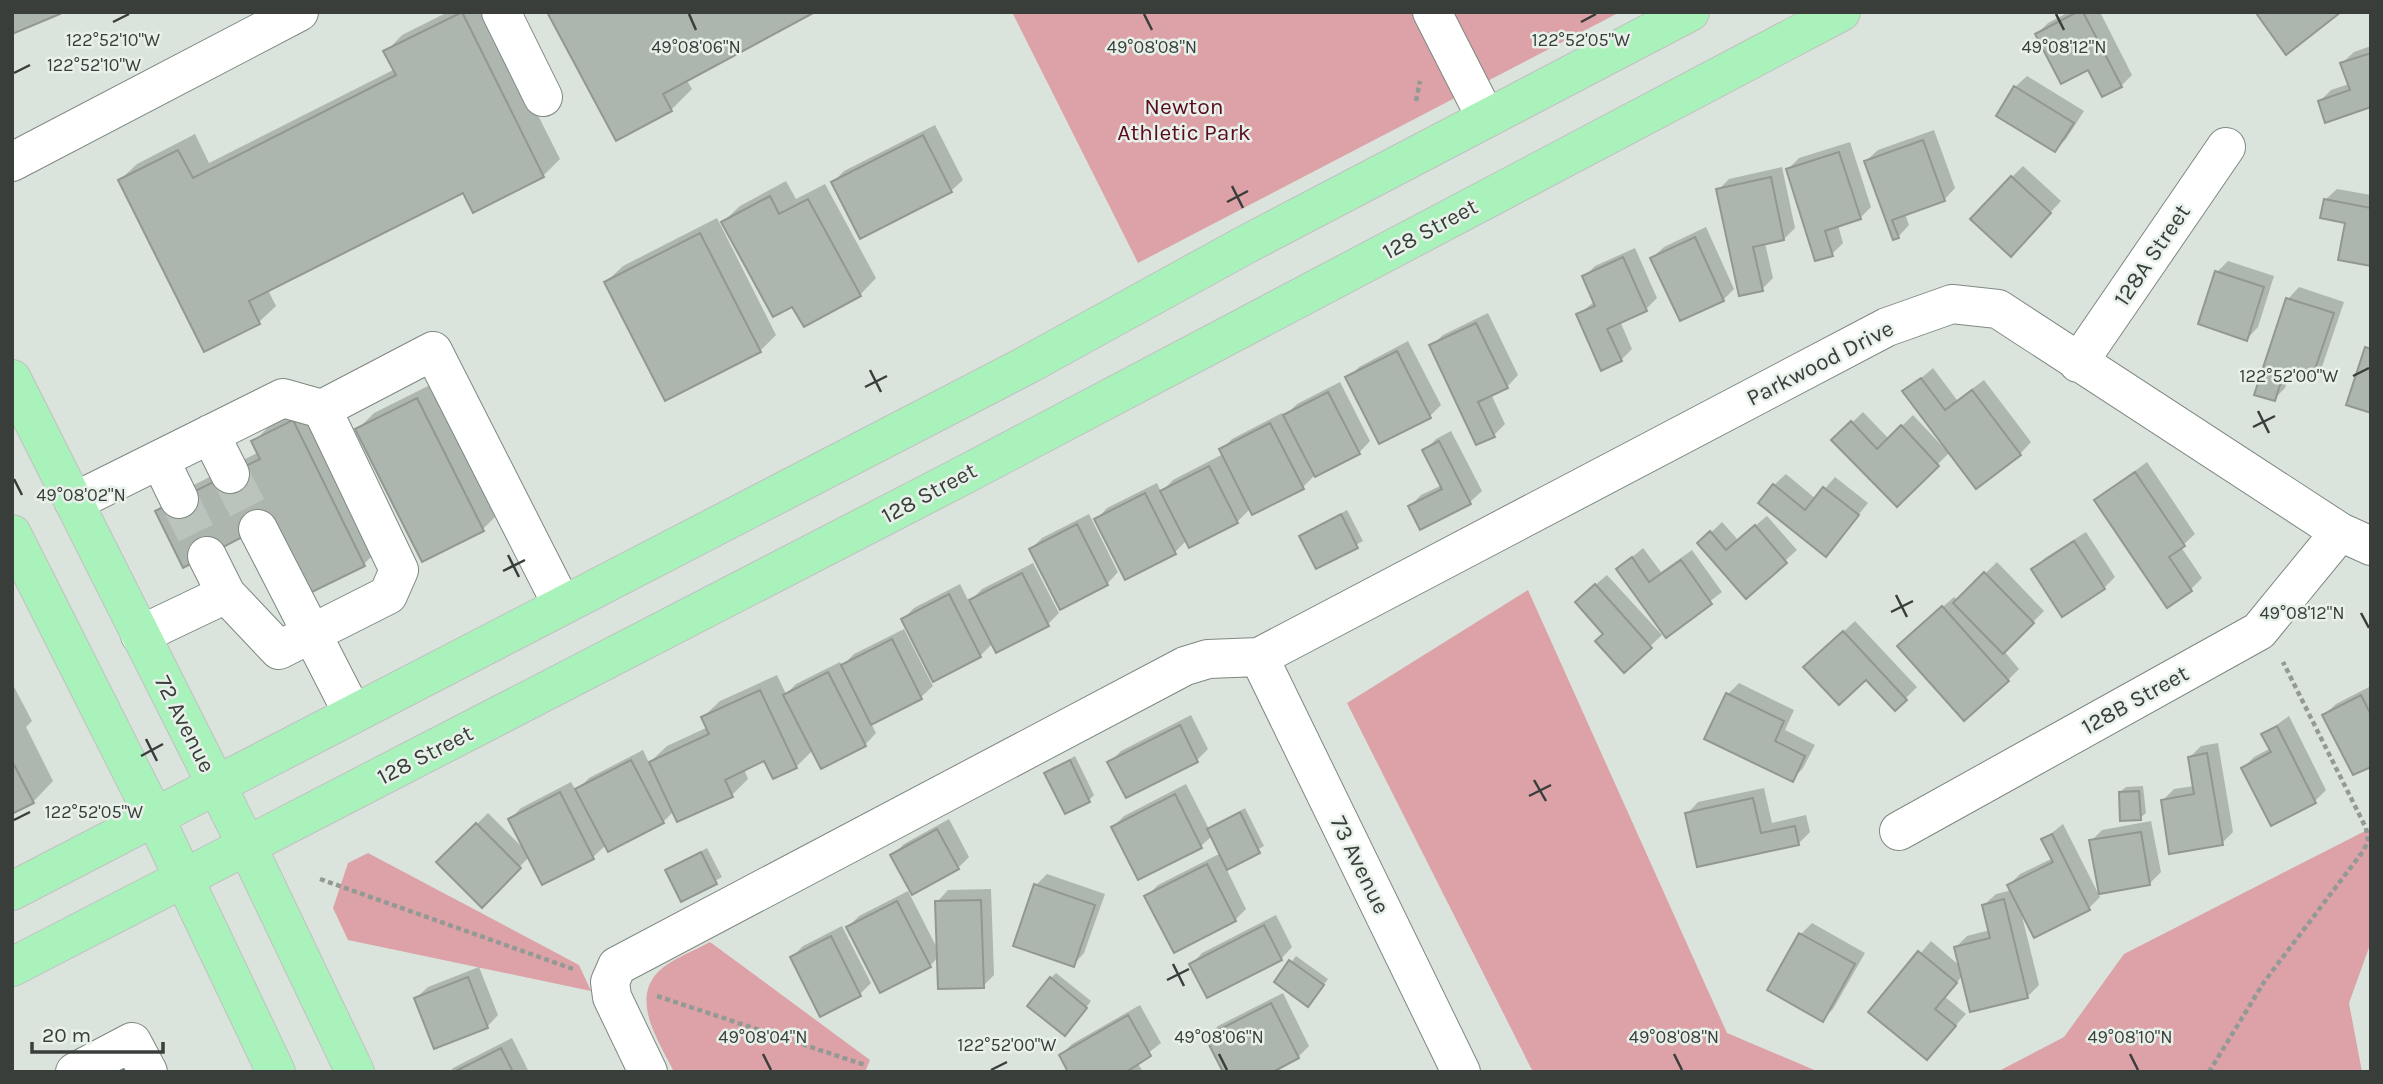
<svg xmlns="http://www.w3.org/2000/svg" width="2383" height="1084" font-family="Karla,sans-serif">
	<rect width="100%" height="100%" fill="#dae4dc"/>
	<path fill="#dca2a7" d="M1012,12H1620L1138,263Z
		M1528,590L1727,1033L1819,1072H1533L1347,703Z
		M2371,828V942L2349,1003L2362,1072H1997L2064,1037L2124,954Z
		M368,853L579,965L591,991L348,940L333,908L348,863Z
		M710,942L870,1060L865,1072H674C660,1043 630,1001 658,972C671,959 694,951 710,942Z"/>
	<path fill="#0003" d="M448,12H486L560,159L543,176L464,191L268,290L276,306L259,322L205,349L120,180L137,164L195,134L209,163L395,69L386,52L402,35Z
		M549,12L686,79L692,89L671,110Z
		M2069,12H2100L2132,75L2121,86L2037,34L2048,23Z
		M2371,46V106L2320,101L2331,90L2349,84L2342,63L2354,52Z
		M2027,76L2084,111L2066,139L2055,150L1998,115L2015,87Z
		M935,125L963,180L951,191L861,237L833,182L844,171Z
		M1934,130L1955,188L1944,200L1905,214L1909,225L1898,237L1866,161L1878,150Z
		M1850,142L1871,207L1860,218L1838,225L1843,243L1832,254L1788,169L1799,158Z
		M2023,166L2061,201L2022,243L2012,177Z
		M1782,167L1795,228L1784,239L1765,243L1773,278L1762,289L1718,190L1729,179Z
		M786,181L796,199L825,184L876,278L860,295L793,304L723,222L740,206Z
		M2337,189L2371,195V264L2347,222L2325,200Z
		M717,218L776,335L760,351L606,282L623,266Z
		M1706,227L1734,289L1723,300L1652,258L1664,247Z
		M1635,248L1657,298L1646,309L1620,321L1632,349L1621,360L1578,315L1595,301L1584,277L1595,266Z
		M2228,261L2274,276L2258,327L2247,339L2217,272Z
		M2299,287L2344,302L2322,367L2311,379L2290,372L2285,388L2274,399L2288,299Z
		M1488,313L1518,375L1507,387L1491,394L1505,424L1494,435L1431,346L1443,335Z
		M1408,341L1441,405L1430,416L1348,378L1359,367Z
		M1933,368L1957,400L1984,380L2031,442L2020,454L1950,452L1897,505L1834,440L1863,412L1889,439L1913,415L1944,448L1946,446L1905,392Z
		M1340,382L1370,441L1359,453L1315,475L1303,487L1251,508L1237,522L1190,546L1187,540L1175,552L1096,520L1107,508L1157,483L1161,492L1173,480L1223,454L1221,450L1232,439L1282,413L1284,417L1297,404Z
		M434,383L499,513L483,529L357,430L374,413Z
		M310,405L380,548L364,564L274,519L158,511L174,495L259,452L254,442L270,425Z
		M1451,431L1482,491L1470,502L1421,528L1410,506L1421,495L1442,485L1425,450L1436,439Z
		M2147,462L2195,534L2181,547L2202,578L2191,589L2096,500Z
		M1786,474L1816,499L1835,477L1868,503L1826,555L1774,485Z
		M1347,510L1363,541L1317,567L1301,536Z
		M1089,514L1118,572L1107,584L1031,549L1042,538Z
		M1767,516L1797,550L1746,596L1700,543L1722,522L1738,540Z
		M2086,532L2115,577L2104,588L2034,569L2045,558Z
		M1643,548L1661,572L1692,550L1722,592L1666,635L1618,569Z
		M1997,562L2044,611L2004,651L2019,669L2008,680L1911,635L1954,597L1958,600Z
		M1033,563L1059,613L1048,624L993,643L980,656L903,619L914,608L960,584L969,602L982,589Z
		M1607,575L1662,635L1624,671L1588,591Z
		M1855,621L1917,687L1895,709L1866,677L1817,656Z
		M904,629L933,686L921,697L871,723L876,733L865,745L813,750L796,767L765,759L744,769L748,779L732,795L674,811L663,822L606,845L593,857H529L482,905L439,862L488,813L524,849L510,819L521,808L571,782L576,791L589,778L643,750L649,763L667,746L708,727L703,717L720,701L777,675L786,694L796,684L840,662L842,666L854,654Z
		M12,683L32,721L26,727L53,781L33,802L12,812Z
		M1739,683L1794,710L1785,730L1815,745L1803,768L1792,780L1728,694Z
		M2371,686V765L2324,715L2336,704Z
		M1191,715L1208,749L1197,760L1127,796L1110,762L1121,751Z
		M2289,716L2326,790L2315,801L2271,824L2243,768L2254,757L2271,748L2264,734Z
		M2218,743L2233,832L2222,843L2162,801L2174,789L2194,786L2190,757L2201,746Z
		M1075,756L1094,795L1089,800L1046,773Z
		M1186,784L1209,829L1245,808L1264,846L1226,868L1246,909L1235,920L1147,896L1158,885L1221,853L1212,836L1201,846L1113,827L1124,816Z
		M2143,786L2146,813L2140,818L2120,792L2126,787Z
		M1764,788L1772,823L1806,815L1810,832L1799,843L1687,814L1698,802Z
		M949,819L969,857L958,868L893,855L904,844Z
		M2151,821L2161,872L2150,883L2091,841L2102,830Z
		M2063,824L2100,897L2089,908L2021,912L2039,985L2028,996L1963,975L1945,997L1966,1014L1927,1058L1871,1012L1931,941L1960,966L1956,947L1967,936L1990,930L1984,905L1996,894L2012,890L2009,885L2020,874L2053,858L2043,840Z
		M707,848L722,877L682,900L667,871Z
		M1047,874L1105,894L1084,953L1073,965L1036,885Z
		M991,889L994,975L983,986L938,957L930,966L848,927L859,916L908,891L938,950L937,902L948,890Z
		M1276,915L1292,947L1281,959L1191,965L1202,953Z
		M1812,923L1865,953L1833,1009L1822,1020L1801,934Z
		M842,926L871,983L860,994L821,1014L792,957L803,946Z
		M1296,956L1328,979L1313,999L1276,982Z
		M479,967L498,1015L487,1027L416,998L428,987Z
		M1056,973L1091,1001L1070,1029L1051,978Z
		M1283,993L1309,1046L1298,1057L1207,1037L1218,1026Z
		M1140,1005L1161,1043L1137,1062L1143,1072H1070L1061,1055L1072,1044Z
		M512,1038L529,1072H450L453,1068Z"/>
	<path fill="#adb6ae" stroke="#909891" stroke-width="2" d="M12,12H59L60,14L12,34Z
		M462,12L544,177L473,213L463,193L249,301L260,324L204,352L118,180L178,150L193,178L396,75L383,51Z
		M547,12H815L663,94L672,111L616,141Z
		M2077,12H2083L2122,87L2102,97L2088,70L2061,84L2035,34Z
		M2341,12L2286,55L2256,13V12Z
		M2371,53V107L2325,123L2318,101L2350,90L2340,63Z
		M2014,86L2074,123L2055,152L1996,116Z
		M923,135L952,192L860,239L831,182Z
		M1923,140L1945,201L1892,220L1899,238L1893,240L1864,161Z
		M1839,152L1861,219L1825,231L1833,256L1815,261L1786,169Z
		M2011,176L2051,213L2011,257L1970,219Z
		M1771,177L1784,240L1753,247L1763,291L1739,296L1716,189Z
		M770,196L779,214L808,199L861,296L804,327L792,307L773,317L721,222Z
		M2324,199L2371,208V266L2338,260L2345,223L2320,218Z
		M700,233L761,352L665,401L604,282Z
		M1695,237L1724,301L1680,321L1650,258Z
		M1623,257L1647,311L1607,329L1622,361L1601,371L1576,314L1595,306L1582,276Z
		M2215,271L2264,287L2247,341L2198,324Z
		M2286,298L2334,313L2311,381L2284,372L2275,401L2254,395Z
		M1476,323L1508,388L1478,402L1495,437L1476,445L1429,345Z
		M2365,347L2371,349V413L2346,405Z
		M1397,351L1431,418L1379,444L1345,377Z
		M1921,378L1945,410L1972,390L2021,455L1976,489L1902,391Z
		M1328,392L1360,454L1315,477L1283,415Z
		M417,398L484,531L422,562L355,429Z
		M293,420L365,566L310,593L273,521L183,568L155,511L260,459L251,441Z
		M1851,421L1877,449L1901,425L1939,466L1897,507L1831,440Z
		M1270,423L1304,489L1252,515L1219,449Z
		M1439,441L1471,504L1420,530L1408,506L1442,489L1422,450Z
		M1209,466L1238,523L1189,548L1160,491Z
		M2135,472L2185,546L2169,557L2192,591L2167,608L2094,500Z
		M1773,484L1805,510L1823,487L1859,515L1826,557L1758,503Z
		M1145,493L1176,554L1125,580L1094,519Z
		M1341,514L1358,548L1316,569L1299,536Z
		M1077,524L1108,585L1060,610L1029,549Z
		M1755,525L1787,563L1746,599L1697,543L1710,531L1726,550Z
		M2074,541L2105,589L2062,617L2031,569Z
		M1632,557L1649,582L1681,560L1712,604L1666,638L1616,569Z
		M1984,572L2034,623L2003,654L1953,603Z
		M1022,573L1049,626L996,653L969,600Z
		M1595,584L1652,648L1624,673L1595,641L1603,634L1575,602Z
		M949,594L981,657L933,682L901,619Z
		M1942,606L2009,681L1964,721L1897,646Z
		M1843,631L1907,700L1895,711L1866,680L1839,705L1803,667Z
		M892,639L922,699L871,725L841,665Z
		M828,672L866,746L821,769L783,695Z
		M760,690L797,768L773,779L764,761L725,780L733,797L677,822L649,762L709,734L701,717Z
		M1726,693L1784,721L1775,741L1805,756L1793,782L1704,739Z
		M2361,695L2371,715V767L2353,775L2322,715Z
		M1180,725L1198,762L1126,798L1107,762Z
		M2277,726L2316,803L2271,826L2241,768L2271,752L2261,734Z
		M2207,753L2223,845L2169,854L2161,800L2194,794L2188,757Z
		M631,760L664,823L608,852L575,789Z
		M1070,760L1090,802L1065,814L1044,773Z
		M12,761L34,803L12,814Z
		M2139,791L2141,820L2120,821L2119,792Z
		M560,792L594,859L542,885L508,819Z
		M1175,794L1202,848L1138,880L1111,827Z
		M1753,798L1761,833L1795,826L1799,845L1697,867L1685,813Z
		M1240,812L1260,853L1227,870L1207,829Z
		M476,823L521,868L482,908L436,862Z
		M937,829L959,869L912,895L890,855Z
		M2141,832L2150,885L2099,894L2089,840Z
		M2052,834L2090,910L2034,938L2007,885L2053,862L2041,839Z
		M701,852L717,884L681,902L665,870Z
		M1207,864L1236,921L1174,953L1144,896Z
		M1034,884L1095,905L1074,967L1013,946Z
		M2004,899L2028,998L1970,1012L1954,947L1990,938L1982,905Z
		M981,900L984,988L938,989L935,901Z
		M897,901L931,967L880,993L846,927Z
		M1264,925L1282,960L1207,998L1189,964Z
		M1799,933L1855,964L1823,1022L1767,990Z
		M831,936L861,996L820,1017L790,957Z
		M1918,951L1957,983L1935,1009L1956,1026L1927,1060L1868,1012Z
		M1289,960L1324,985L1308,1007L1274,982Z
		M468,977L488,1028L434,1049L414,998Z
		M1050,977L1087,1008L1065,1036L1027,1006Z
		M1271,1003L1299,1058L1273,1072H1223L1205,1037Z
		M1128,1015L1151,1056L1126,1072H1068L1059,1055Z
		M501,1048L513,1072H454Z"/>
	<g fill="none" stroke-linecap="round" stroke-linejoin="round">
		<path stroke="#bac3bc" stroke-width="38" stroke-dasharray="38 19" stroke-linecap="butt" d="M230,474L258,529
			M179,499L207,556"/>
		<defs>
			<path id="minor" d="M501,12L543,97
				M1432,12L1486,118
				M12,162L299,12
				M2078,363L2226,147
				M210,434L230,474
				M160,460L179,499
				M74,502L283,398L322,409L433,351L562,605
				M258,529L353,714
				M207,556L226,594
				M140,635L226,594L279,650L388,595L399,570L322,409
				M1259,657L1461,1072
				M1899,831L2259,631L2340,532
				M75,1072L132,1042L148,1072
				M648,1072L612,997L610,982L617,966L1185,666L1208,659L1259,657L1887,327L1952,304L1998,309L2340,532L2371,546"/>
			<path id="major" d="M12,379L247,846L355,1072
				M12,534L155,818L276,1072
				M12,891L1027,365L1245,245L1690,12
				M12,967L962,476L1841,12"/>
		</defs>
		<use href="#minor" stroke="#7f8881" stroke-width="40"/>
		<use href="#major" stroke="#c0c1c0" stroke-width="40"/>
		<path stroke="#939a95" stroke-width="4.5" stroke-dasharray="5 3.5" stroke-linecap="butt" d="M1416,101L1420,81
			M320,879L573,969
			M657,996L865,1065
			M2209,1072L2264,982L2364,850L2368,840L2366,828L2283,662"/>
		<use href="#minor" stroke="#fff" stroke-width="38"/>
		<use href="#major" stroke="#aaf2bc" stroke-width="38"/>
	</g>
	<path fill="none" stroke="#3a3e3b" stroke-width="2.5" d="M689,14L696,30M1144,14L1152,30M2056,14L2064,30M113,22L129,14M1581,22L1596,14M14,73L30,65M1232,186L1243,208M1227,202L1248,191M870,370L881,392M2353,376L2369,368M865,387L887,376M2258,411L2269,433M2253,427L2275,416M14,479L22,495M508,555L519,577M503,571L525,560M1896,595L1907,617M1891,612L1913,601M2361,613L2369,628M146,739L157,761M141,756L163,744M1534,780L1546,801M1529,796L1551,785M14,820L30,812M1173,964L1184,986M1167,980L1189,969M763,1054L771,1070M1219,1054L1227,1070M1674,1054L1682,1070M2130,1054L2138,1070M991,1070L1007,1062"/>
	<g text-anchor="middle" dominant-baseline="central" stroke-width="5" stroke-linejoin="round" paint-order="stroke">
		<g font-size="23" fill="#5b0a1f" stroke="#e7f1e9">
			<text x="1184" y="106">Newton<tspan x="1184" dy="26">Athletic Park</tspan></text>
		</g>
		<g font-size="23" fill="#3a3e3b" stroke="#e7f1e9">
			<text transform="translate(1430 229) rotate(-28)">128 Street</text>
			<text transform="translate(2152 255) rotate(-56)">128A Street</text>
			<text transform="translate(1820 363) rotate(-27)">Parkwood Drive</text>
			<text transform="translate(929 493) rotate(-28)">128 Street</text>
			<text transform="translate(2135 700) rotate(-29)">128B Street</text>
			<text transform="translate(185 724) rotate(63)">72 Avenue</text>
			<text transform="translate(425 755) rotate(-27)">128 Street</text>
			<text transform="translate(1360 865) rotate(64)">73 Avenue</text>
		</g>
	</g>
	<g font-size="18" text-anchor="middle" fill="#3a3e3b" stroke="#e7f1e9" stroke-width="5" stroke-linejoin="round" paint-order="stroke">
		<text x="113" y="46">122°52'10"W</text>
		<text x="1581" y="46">122°52'05"W</text>
		<text x="696" y="53">49°08'06"N</text>
		<text x="1152" y="53">49°08'08"N</text>
		<text x="2064" y="53">49°08'12"N</text>
		<text x="94" y="71">122°52'10"W</text>
		<text x="2289" y="382">122°52'00"W</text>
		<text x="81" y="501">49°08'02"N</text>
		<text x="2302" y="619">49°08'12"N</text>
		<text x="94" y="818">122°52'05"W</text>
		<text x="763" y="1043">49°08'04"N</text>
		<text x="1219" y="1043">49°08'06"N</text>
		<text x="1674" y="1043">49°08'08"N</text>
		<text x="2130" y="1043">49°08'10"N</text>
		<text x="1007" y="1051">122°52'00"W</text>
	</g>
	<rect width="2383" height="1084" fill="none" stroke="#3a3e3b" stroke-width="28"/>
	<path d="M32 1042v10h131v-10" fill="none" stroke="#3a3e3b" stroke-width="3.5"/>
	<text x="42" y="1042" font-size="21" fill="#3a3e3b" stroke="#e7f1e9" stroke-width="5" paint-order="stroke">20 m</text>
</svg>
